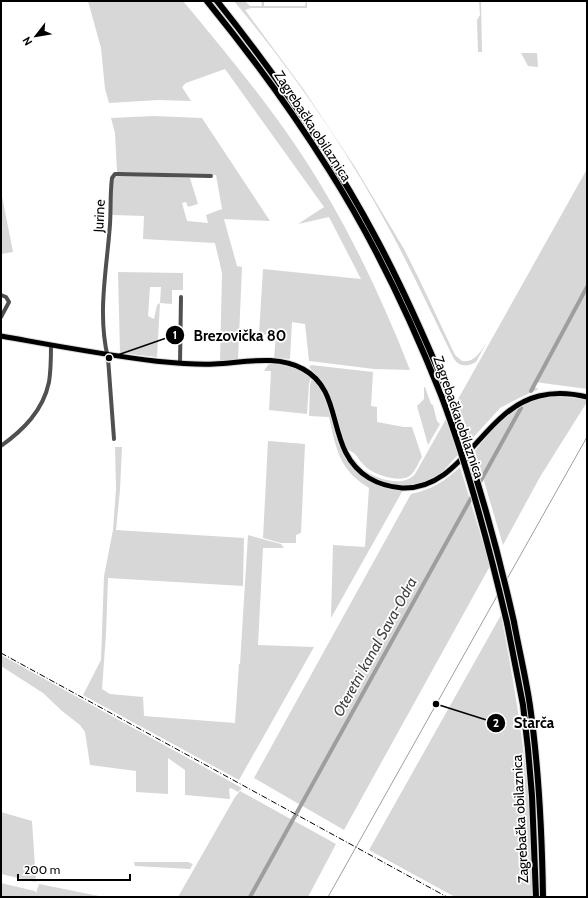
<svg xmlns="http://www.w3.org/2000/svg" width="588" height="898" font-family="Cabin,sans-serif">
	<rect width="100%" height="100%" fill="#fff"/>
	<path fill="#d7d7d7" fill-rule="evenodd" d="M88,1H183C223,49 263,97 298,149C344,218 380,293 410,370L374,369L309,361L305,324L292,322L290,359L274,358L276,335L259,334L263,269L361,279L329,217L298,224L324,207L225,69L186,83L182,87L191,101L158,100L109,103L105,89L101,48Z
		M234,1H245L250,6H262L261,1H264V6H305L306,1H307V8H251L245,10L304,90L355,167L404,249L420,281L455,355L462,361C475,363 480,352 487,342L476,362C467,367 460,367 454,359C433,317 414,275 392,234C348,151 294,73 234,1Z
		M479,1H481L482,52H478L477,20L480,15Z
		M521,53H537L538,67L528,66Z
		M153,116L202,118L270,221L224,219L237,266L242,267L238,360L220,362L222,273L215,243L143,239L144,216L112,215V186L114,178L119,175L190,178L198,204L188,207L186,202L182,203L187,221L208,223L206,215L222,209L216,175L117,172L115,133L111,118Z
		M587,169V389L535,382L533,387L539,389L519,398L500,408L471,440L457,401Z
		M1,191L13,252L1,254Z
		M118,272L183,273V290H172V304L160,303L157,357L120,353ZM150,287H161L160,303L157,305L154,319L148,316Z
		M271,363C286,362 300,369 311,377L309,384L307,414L269,410L271,371H264L268,365Z
		M311,365L373,372L371,406L377,407V422L404,427H412L422,457C418,463 415,473 408,477C397,482 376,475 367,468C362,464 359,459 355,454C352,451 348,451 346,447C339,434 337,419 333,405C329,390 320,379 309,367Z
		M312,378C328,396 330,418 337,440C347,472 371,486 403,490L331,618L333,545L365,547L369,488C339,470 336,448 329,417L309,416L310,385Z
		M424,387H425L431,404L433,405L437,421L440,424L428,445L417,406L424,399Z
		M559,396L587,400V402L540,477L503,545L475,451C499,420 517,399 559,396Z
		M446,419L458,455C452,461 443,472 436,477C407,494 369,483 351,456C355,460 359,466 364,470C376,479 404,488 415,474Z
		M268,441L305,444L301,533L296,535V543H281L263,538Z
		M115,447H122L120,490L116,530L244,538L243,586L108,578L106,634L102,689L110,694L143,697L144,716L235,723L239,664H240L248,535L281,544L284,548H263L258,645L314,647L239,780L83,695L101,660L104,576L113,530L116,489Z
		M460,467L490,566L344,830L254,778L411,494C431,490 445,481 460,467Z
		M501,615C519,708 534,802 532,897H455L369,850Z
		M1,655L242,788L238,792L231,788L229,789L230,799L185,795V770L168,758V794L136,792V771L90,765L85,732L80,725L62,711L43,693L1,666Z
		M240,791L336,844L308,897H178L235,797Z
		M1,812L32,821L36,882L1,874Z
		M134,862H188L193,864L190,869L135,866Z
		M1,883L35,891L36,893L39,884L99,896L109,897L36,896L1,897Z"/>
	<g fill="none" stroke-linecap="round" stroke-linejoin="round">
		<path stroke="#9e9e9e" stroke-width="1" d="M507,579L587,437
			M328,897L497,596"/>
		<path stroke="#9e9e9e" stroke-width="4" d="M531,391L587,287
			M250,897L521,408"/>
		<defs>
			<path id="major" d="M1,336C52,345 104,355 155,361C175,363 194,365 214,364C243,363 276,354 303,369C346,392 324,450 369,478C379,484 391,487 402,488C463,490 482,410 539,396C555,392 571,393 587,397"/>
			<path id="highway" d="M207,1C251,55 292,111 329,170C374,241 410,317 441,395
				M217,1C276,75 331,153 376,238C402,286 424,336 445,386
				M514,622C519,650 526,678 530,706C539,769 542,833 543,897
				M507,623L523,705L528,749L532,796L536,897"/>
		</defs>
		<use href="#major" stroke="#dbdbdb" stroke-width="7"/>
		<use href="#highway" stroke="#dbdbdb" stroke-width="8"/>
		<path stroke="#505050" stroke-width="4" d="M1,295L6,297L9,302L1,317
			M180,363L181,297
			M114,439L108,358C97,314 107,268 110,224C111,209 110,193 112,178L115,174H119L211,176
			M1,446C23,430 43,411 49,382C51,370 51,357 51,345"/>
		<use href="#major" stroke="#000" stroke-width="5"/>
		<use href="#highway" stroke="#000" stroke-width="6"/>
		<path stroke="#000" stroke-width="1" stroke-dasharray="6 2 1 2" stroke-linecap="butt" d="M1,653L447,897"/>
		<defs>
			<path id="highway-bridge" d="M445,386C474,463 496,542 514,622
				M441,395C469,469 489,546 507,623"/>
		</defs>
		<use href="#highway-bridge" stroke="#dbdbdb" stroke-width="8" stroke-linecap="butt"/>
		<use href="#highway-bridge" stroke="#000" stroke-width="6"/>
	</g>
	<g text-anchor="middle" dominant-baseline="central" stroke-width="3.5" stroke-linejoin="round" paint-order="stroke">
		<g font-size="14" fill="#000" stroke="#fff">
			<text transform="translate(313 126) rotate(57)">Zagrebačka obilaznica</text>
			<text transform="translate(99 216) rotate(-87)">Jurine</text>
			<text transform="translate(459 417) rotate(71)">Zagrebačka obilaznica</text>
			<text transform="translate(520 819) rotate(-93)">Zagrebačka obilaznica</text>
		</g>
		<g font-size="15" font-style="italic" fill="#3f3f3f" stroke="#fff">
			<text transform="translate(375 647) rotate(-61)">Oteretni kanal Sava-Odra</text>
		</g>
	</g>
	<path fill="none" stroke="#000" stroke-width="1.5" d="M109 358L175 335M436 704L496 723"/>
	<g fill="#000" stroke="#fff" stroke-width="1.5">
		<circle cx="109" cy="358" r="4"/>
		<circle cx="436" cy="704" r="4"/>
		<circle cx="175" cy="335" r="10"/>
		<circle cx="496" cy="723" r="10"/>
	</g>
	<g font-size="12" text-anchor="middle" font-weight="bold" fill="#fff">
		<text x="175" y="339">1</text>
		<text x="496" y="727">2</text>
	</g>
	<g font-size="15" text-anchor="middle" font-weight="bold" fill="#000" stroke="#fff" stroke-width="3.5" stroke-linejoin="round" paint-order="stroke">
		<text x="240" y="341">Brezovička 80</text>
		<text x="534" y="728">Starča</text>
	</g>
	<rect width="588" height="898" fill="none" stroke="#000000" stroke-width="4"/>
	<g transform="translate(36 36) rotate(239)" stroke="#ffffff" stroke-width="3" paint-order="stroke">
	<path d="M0-3L7 15L0 10L-7 15Z" fill="#000000"/>
	<text y="-6" font-size="11" font-weight="bold" text-anchor="middle" fill="#000000">N</text>
	</g>
	<path d="M18 874v6h112v-6" fill="none" stroke="#000000" stroke-width="2"/>
	<text x="24" y="874" font-size="12" fill="#000000" stroke="#ffffff" stroke-width="3" paint-order="stroke">200 m</text>
</svg>
